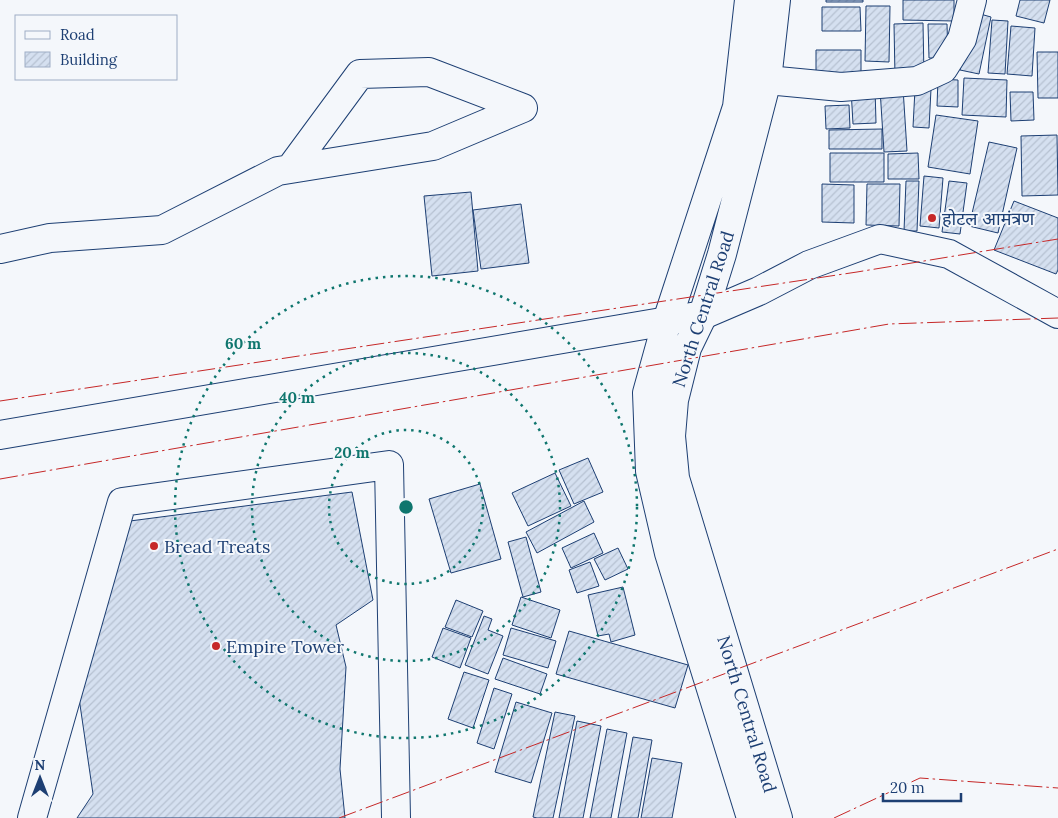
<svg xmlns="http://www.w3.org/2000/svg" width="1058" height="818" font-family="Lora,'Noto Sans Devanagari',serif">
	<defs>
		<pattern id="building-hatch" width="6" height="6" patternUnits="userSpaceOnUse" patternTransform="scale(1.25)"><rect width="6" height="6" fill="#d5e0f0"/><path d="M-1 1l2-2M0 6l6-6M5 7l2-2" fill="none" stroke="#b6c1d1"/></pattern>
	</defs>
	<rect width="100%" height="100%" fill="#f4f7fb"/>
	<path fill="url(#building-hatch)" stroke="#1d3f73" d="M826,0H863V2H826Z
		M903,0H954V21L903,20Z
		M1020,0H1050L1044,23L1016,16Z
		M866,6H890L889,62L865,61Z
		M822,7H860L861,31H822Z
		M973,12L991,17L979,74L960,70Z
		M992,20L1008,21L1005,74L988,73Z
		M923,23L924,77H895L894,24Z
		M928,24H947L948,58H929Z
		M1011,26L1035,28L1032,76L1007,74Z
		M816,50H861V78H816Z
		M1037,52H1058V98H1038Z
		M964,78L1007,80L1006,117L962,115Z
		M938,79L958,80V107L937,106Z
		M875,88L876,123L853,124L851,89Z
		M903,88L907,151L884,152L880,89Z
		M915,89H931L929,128L913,127Z
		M1010,92H1033L1034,120L1011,121Z
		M849,105L850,128L826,129L825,106Z
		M936,115L978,121L970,174L928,167Z
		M882,129V149H829V130Z
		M1057,135L1058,195L1022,196L1021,136Z
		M989,142L1017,148L998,233L969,226Z
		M830,153H884V182H830Z
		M918,153L919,179H888V154Z
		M924,176L943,178L939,228L920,226Z
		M906,181H919L917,231H904Z
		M949,181L967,183L960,234L942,232Z
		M822,184L854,185V223L822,222Z
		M867,184H900L899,226L866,225Z
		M471,192L478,271L432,276L424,196Z
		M1014,201L1058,218V270L1056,274L994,250Z
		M521,204L529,263L481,269L473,210Z
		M588,458L603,492L574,504L559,470Z
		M555,473L571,506L528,526L512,493Z
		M480,484L501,559L451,573L429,499Z
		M352,492L373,600L336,625L346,667L340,769L345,818H77L93,794L78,691L130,521Z
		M584,501L594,522L537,553L526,532Z
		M594,533L603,553L571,568L562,548Z
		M526,537L541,592L523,597L508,542Z
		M618,548L628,569L605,580L594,559Z
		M590,562L599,586L577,593L569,570Z
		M623,587L635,635L611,642L609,634L598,636L588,595Z
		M521,597L560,610L551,638L512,625Z
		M456,600L483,611L472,637L445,627Z
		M484,616L492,619L488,630L503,636L488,674L465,665Z
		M443,628L471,638L460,668L432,657Z
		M511,628L556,641L548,668L503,655Z
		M569,631L688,665L675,708L556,674Z
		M503,658L547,674L540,694L495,679Z
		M464,672L489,680L473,728L448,719Z
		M494,688L512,694L494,749L477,743Z
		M516,702L552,713L531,783L495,772Z
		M555,712L575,716L553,818H537L533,817Z
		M577,721L601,726L583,818H559Z
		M607,729L627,733L611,818H590Z
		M633,737L652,740L638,818H618Z
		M652,758L682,763L672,818H641Z"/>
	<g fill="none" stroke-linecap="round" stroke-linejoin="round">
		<defs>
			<path id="minor" d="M767,80L841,87L917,81L943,69L962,39L972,0
				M0,249L50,238L162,230L278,171L433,146L523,108L429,72L360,74L290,169
				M0,435L703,315L759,291L809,265L880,239L949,254L1058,314
				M32,818L122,502L389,465L396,818"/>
			<path id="major" d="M749,0L737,107L667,321L647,393L650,471L669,553L751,818
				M776,0L767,80L722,254L703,315L687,348L674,400L671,436L675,478L778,818"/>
		</defs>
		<use href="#minor" stroke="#1d3f73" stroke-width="30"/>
		<use href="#major" stroke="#1d3f73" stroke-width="30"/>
		<use href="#minor" stroke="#f4f7fb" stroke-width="28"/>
		<use href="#major" stroke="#f4f7fb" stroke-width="28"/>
		<path stroke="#c62828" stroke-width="1" stroke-dasharray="18 4 2.5 4" stroke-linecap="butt" d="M0,401L857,272L1058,239
			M0,479L889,324L1058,318
			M339,818L1058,549
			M834,818L920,778L1058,788"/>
	</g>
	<g fill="none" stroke="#0f766e" stroke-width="2.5" stroke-dasharray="2.5 5">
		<circle cx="406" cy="507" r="77"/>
		<circle cx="406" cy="507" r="154"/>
		<circle cx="406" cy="507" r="231"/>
	</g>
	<g fill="#c62828" stroke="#f4f7fb" stroke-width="2">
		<circle cx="932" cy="218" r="5"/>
		<circle cx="154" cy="546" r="5"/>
		<circle cx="216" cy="646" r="5"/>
	</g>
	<g text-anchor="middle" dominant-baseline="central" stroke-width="4" stroke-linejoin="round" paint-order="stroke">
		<g font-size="18" fill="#1d3f73" stroke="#f4f7fb" text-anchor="start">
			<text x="942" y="218">होटल आमंत्रण</text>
			<text x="164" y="546">Bread Treats</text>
			<text x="226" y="646">Empire Tower</text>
		</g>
		<g font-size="18" fill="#1d3f73" stroke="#f4f7fb">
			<text transform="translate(703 309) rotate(-72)">North Central Road</text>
			<text transform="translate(747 714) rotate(73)">North Central Road</text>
		</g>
	</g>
	<circle cx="406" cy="507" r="8" fill="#0f766e" stroke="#f4f7fb" stroke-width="2.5"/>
	<g font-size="15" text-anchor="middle" font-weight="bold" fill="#0f766e" stroke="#f4f7fb" stroke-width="4" stroke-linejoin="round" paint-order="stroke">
		<text x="243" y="349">60 m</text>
		<text x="297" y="403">40 m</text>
		<text x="352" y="458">20 m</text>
	</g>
	<rect x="15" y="15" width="162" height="65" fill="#f4f7fb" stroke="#9eadc5"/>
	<rect x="25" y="31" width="25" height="8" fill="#f4f7fb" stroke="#9eadc5"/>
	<text x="60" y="40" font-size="15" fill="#1d3f73">Road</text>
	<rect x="25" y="52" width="25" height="15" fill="url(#building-hatch)" stroke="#9eadc5"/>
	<text x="60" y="65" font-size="15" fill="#1d3f73">Building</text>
	<g transform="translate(40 778)" stroke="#f4f7fb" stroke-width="4" paint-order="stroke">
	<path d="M0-4L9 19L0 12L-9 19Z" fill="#1d3f73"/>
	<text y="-8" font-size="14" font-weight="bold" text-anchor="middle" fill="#1d3f73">N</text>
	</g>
	<path d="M883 793v8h78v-8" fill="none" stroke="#1d3f73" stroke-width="2.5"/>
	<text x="890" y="793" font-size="15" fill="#1d3f73" stroke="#f4f7fb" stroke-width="4" paint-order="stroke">20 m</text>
</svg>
